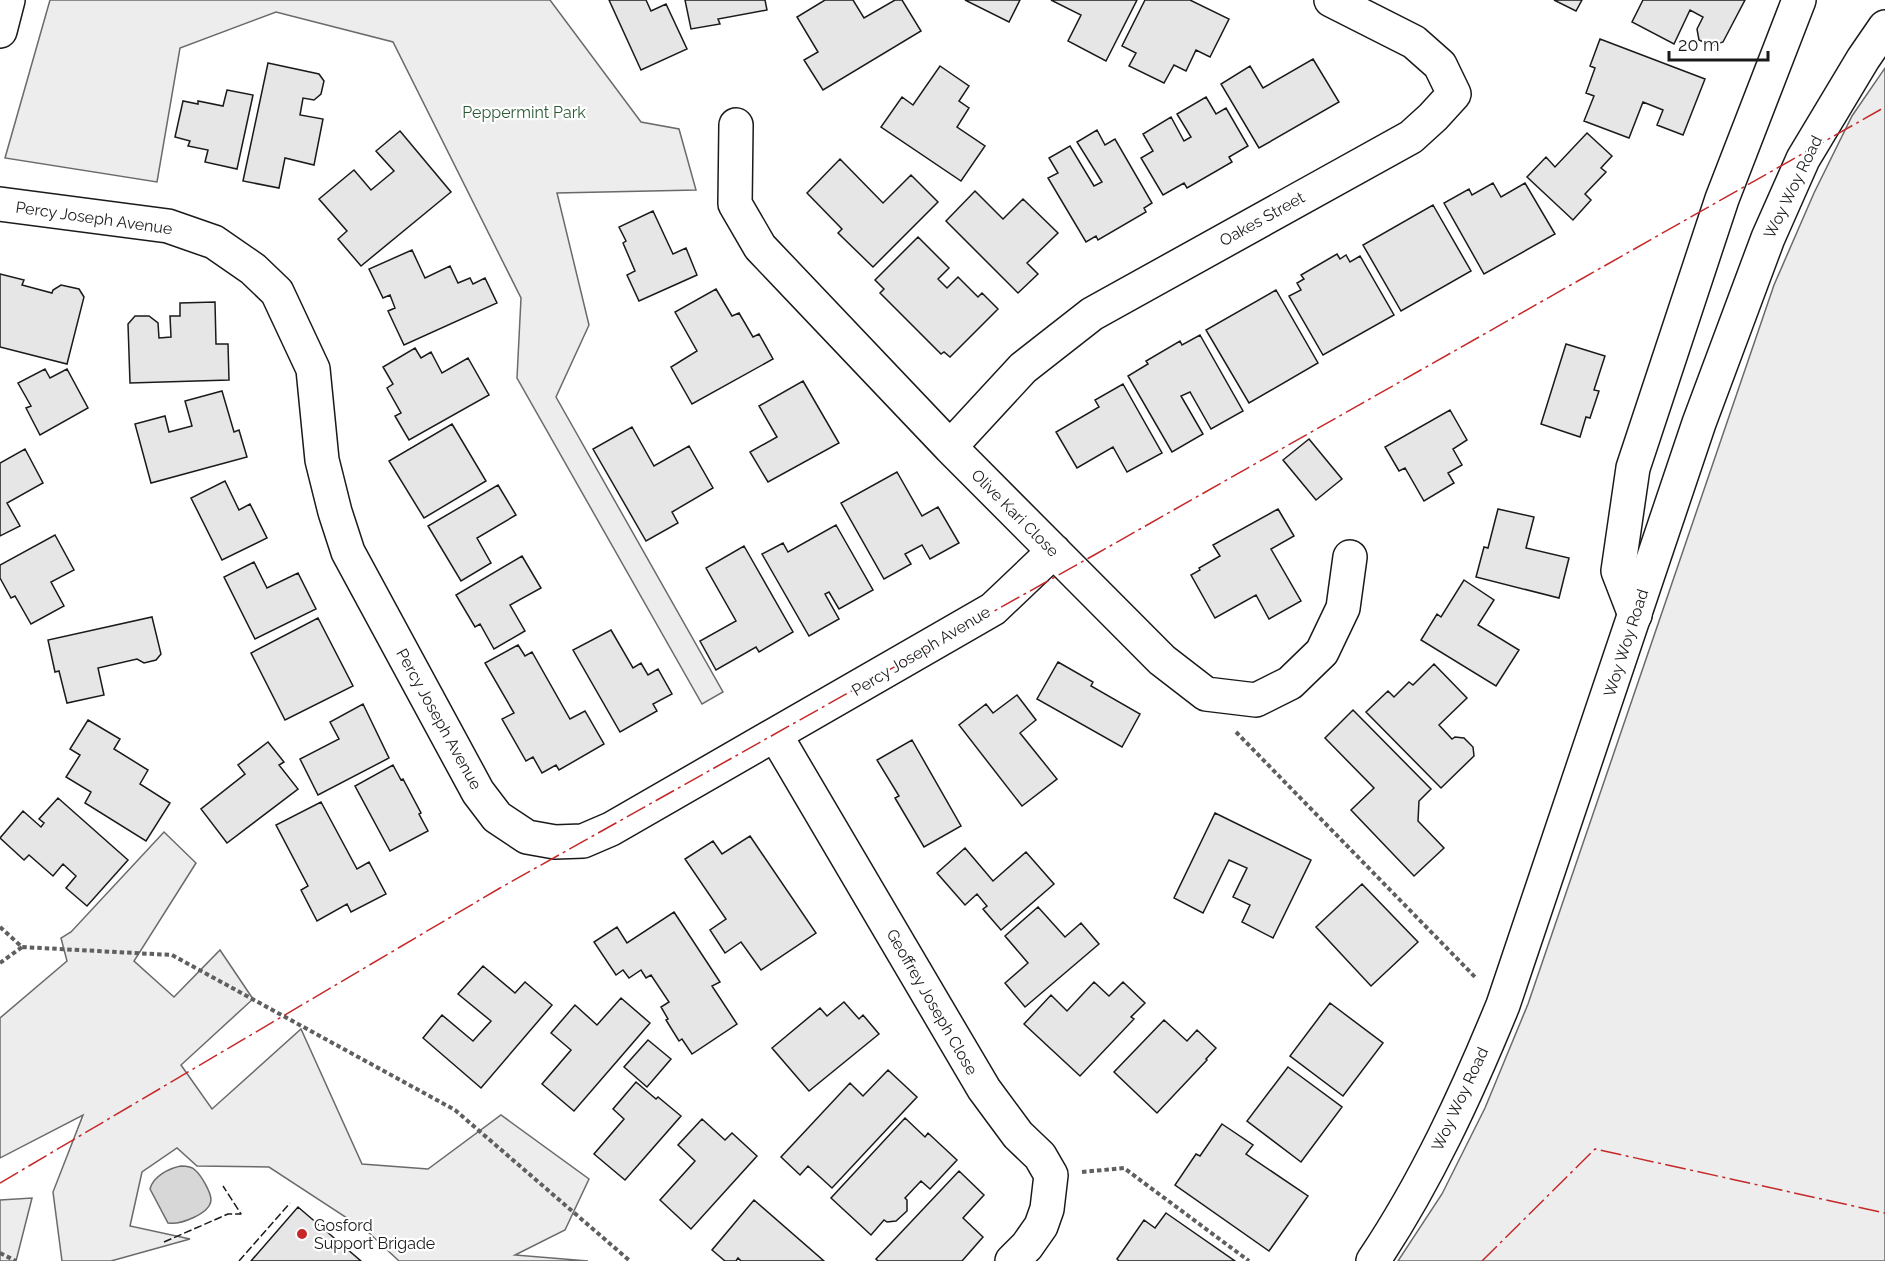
<svg xmlns="http://www.w3.org/2000/svg" width="1885" height="1261" font-family="Raleway,sans-serif">
	<rect width="100%" height="100%" fill="#fff"/>
	<path fill="#ededed" stroke="#6a6a6a" stroke-width="1.5" d="M50,0H550L641,122L679,129L696,190L557,193L589,325L556,397L723,692L702,704L517,378L521,298L393,42L276,12L180,48L157,182L5,158Z
		M1885,68V1261H1398L1442,1194L1485,1108L1528,1004L1774,285L1814,193L1852,116Z
		M164,832L196,863L134,961L174,997L220,950L253,999L181,1065L212,1109L301,1029L362,1164L428,1169L501,1115L589,1179L565,1230L515,1255L588,1261H399L367,1231L269,1167L197,1166L177,1148L142,1172L130,1226L190,1239L111,1261H62L53,1192L83,1115L0,1158V1018L67,961L61,938L71,932Z
		M32,1198L16,1261H0V1200Z"/>
	<path fill="#d7d7d7" stroke="#6a6a6a" stroke-width="1.5" d="M181,1166C186,1166 192,1167 195,1170C201,1175 211,1192 211,1200C210,1214 180,1225 168,1223L150,1189C153,1176 170,1168 181,1166Z"/>
	<path fill="#e6e6e6" stroke="#1a1a1a" stroke-width="1.5" d="M609,0H646L651,11L666,4L687,49L641,70Z
		M685,0H765L767,10L718,19L720,24L691,29Z
		M825,0H853L864,18L895,0H902L921,31L823,90L804,60L818,52L797,17Z
		M965,0H1020L1009,22Z
		M1051,0H1137L1106,61L1068,41L1081,15Z
		M1145,0H1190L1229,19L1210,57L1196,50L1186,71L1174,65L1164,83L1129,66L1136,53L1122,46Z
		M1554,0H1582L1576,11Z
		M1643,0H1745L1723,42L1712,46L1699,40L1697,29L1703,17L1690,10L1674,44L1632,22Z
		M1600,39L1705,79L1683,135L1657,125L1663,110L1643,102L1629,138L1584,121L1594,96L1586,93L1595,68L1590,66Z
		M1313,59L1339,102L1259,148L1221,84L1250,66L1263,88Z
		M268,63L319,74L324,81L321,94L314,100L303,98L300,115L323,119L314,165L285,158L279,188L243,181Z
		M940,66L969,86L959,101L969,108L957,127L985,146L961,181L881,127L902,97L913,105Z
		M227,90L253,95L237,169L205,162L208,150L188,146L190,141L175,137L183,101L198,104V101L223,106Z
		M1206,97L1216,114L1226,108L1248,146L1229,157L1232,162L1187,188L1184,183L1163,195L1141,158L1153,151L1143,134L1171,117L1184,141L1191,137L1177,114Z
		M1097,130L1105,145L1115,139L1152,203L1144,208L1146,212L1098,240L1096,236L1086,242L1048,178L1058,173L1049,158L1070,146L1094,186L1102,182L1077,142Z
		M400,131L451,192L361,266L338,239L347,231L319,199L354,170L371,190L394,171L376,151Z
		M1587,133L1612,156L1601,168L1606,172L1585,194L1591,200L1573,220L1527,177L1546,157L1555,167Z
		M840,159L883,203L911,175L938,202L873,267L838,233L842,229L807,193Z
		M1493,183L1501,197L1525,183L1555,234L1484,274L1444,203L1469,189L1472,195Z
		M975,191L1003,219L1023,199L1058,233L1027,263L1038,274L1018,293L946,221Z
		M1433,205L1471,271L1401,311L1363,245Z
		M653,211L673,254L686,248L697,275L639,301L627,275L635,271L623,243L626,241L619,227Z
		M918,237L949,268L938,279L947,288L958,277L978,297L982,293L998,309L950,357L944,352L941,354L880,293L884,289L875,280Z
		M412,250L425,278L450,266L458,283L470,278L473,284L485,278L497,303L404,345L388,311L395,308L390,295L383,298L369,269Z
		M1337,254L1340,259L1346,255L1350,262L1360,256L1394,315L1323,355L1289,296L1301,290L1297,283L1304,279L1301,275Z
		M0,274L24,280L22,285L52,293L53,290L61,285L79,289L84,297L67,364L0,347Z
		M716,289L732,316L739,313L753,337L759,334L773,359L692,404L671,367L697,351L675,312Z
		M1276,290L1318,363L1249,403L1206,330Z
		M215,302L216,344H228L229,380L130,383L128,324L135,316H149L158,323L159,338L171,337L170,316H180V303Z
		M1200,335L1243,411L1211,429L1190,392L1181,396L1203,434L1172,452L1128,376L1148,364L1146,361L1180,341L1182,345Z
		M1566,344L1605,356L1594,390L1599,391L1590,418L1586,417L1580,437L1541,424Z
		M415,348L421,358L431,352L442,373L468,358L489,395L409,440L395,416L401,413L387,388L393,384L383,367Z
		M45,369L50,378L67,369L88,408L40,435L26,408L31,406L18,383Z
		M803,381L839,443L768,482L750,452L777,437L759,406Z
		M1123,384L1162,453L1127,472L1113,447L1077,468L1056,432L1099,407L1095,400Z
		M222,391L234,432L239,430L247,457L151,483L135,424L165,416L169,432L192,426L185,401Z
		M1450,410L1467,440L1453,449L1462,465L1448,473L1454,483L1424,501L1405,468L1399,471L1385,447Z
		M452,424L486,481L424,518L389,461Z
		M632,427L654,466L689,446L713,488L672,512L678,523L646,541L593,449Z
		M1309,439L1342,479L1316,500L1283,460Z
		M25,449L43,483L7,503L20,526L0,536V463Z
		M897,472L922,516L938,507L959,543L930,559L922,545L905,554L911,564L884,579L841,503Z
		M225,481L239,510L250,504L267,538L222,560L191,498Z
		M498,485L516,515L477,538L491,563L461,581L428,526Z
		M1278,509L1294,536L1271,549L1301,601L1269,619L1256,595L1215,618L1191,575L1200,570L1199,568L1220,556L1213,545Z
		M1498,509L1534,517L1526,548L1569,558L1559,598L1476,577L1484,547L1488,548Z
		M836,525L873,590L839,609L829,592L825,594L839,619L809,636L762,554L783,543L788,552Z
		M55,535L74,570L51,582L64,606L31,624L15,596L11,598L0,578V565Z
		M744,546L793,632L759,652L756,647L716,670L700,641L736,621L706,568Z
		M522,556L541,588L510,605L525,631L494,649L480,624L475,627L456,595Z
		M254,562L267,588L298,573L316,609L255,639L224,577Z
		M1464,580L1494,600L1478,625L1519,650L1496,686L1421,640L1437,614L1441,617Z
		M152,617L161,654L156,660L144,663L137,659L98,668L104,695L67,703L59,671L55,672L48,640Z
		M318,618L353,686L285,720L251,653Z
		M611,630L633,668L641,663L648,675L658,669L672,694L653,704L657,711L620,732L573,650Z
		M518,645L525,656L532,652L570,719L585,711L604,744L559,770L556,765L542,773L533,757L526,761L502,719L514,713L485,663Z
		M1058,662L1093,682L1091,686L1140,714L1122,747L1037,699Z
		M1434,664L1467,698L1439,725L1452,739L1455,737L1464,738L1473,747L1474,756L1441,788L1366,712L1388,691L1394,697L1409,682L1413,685Z
		M1017,695L1036,720L1020,733L1057,779L1022,806L959,725L986,704L993,713Z
		M363,704L389,758L318,795L300,759L339,739L330,722Z
		M1353,710L1431,789L1419,801L1418,821L1444,848L1414,876L1351,810L1374,788L1325,738Z
		M88,720L120,739L114,749L148,770L140,784L170,803L146,841L85,803L91,792L66,777L80,755L70,749Z
		M912,740L961,826L924,847L895,798L899,796L877,760Z
		M268,742L284,762L279,765L298,789L227,843L201,809L245,774L238,765Z
		M393,765L401,780L403,779L421,813L419,814L428,831L390,851L355,786Z
		M58,798L128,860L87,906L66,888L76,876L63,864L53,876L29,855L24,860L0,838L23,811L41,827L44,823L39,819Z
		M321,802L357,869L369,862L386,894L351,912L347,904L317,921L301,890L308,886L276,825Z
		M1215,813L1311,860L1273,938L1242,922L1250,905L1233,897L1247,868L1229,860L1203,913L1174,898Z
		M750,836L816,933L761,970L741,942L725,953L710,930L726,919L685,859L713,841L722,854Z
		M965,848L993,881L1026,852L1054,884L1001,930L983,909L987,906L977,894L965,905L937,873Z
		M1362,884L1418,942L1371,986L1316,927Z
		M1038,907L1065,937L1081,923L1099,944L1025,1007L1005,983L1028,963L1005,936Z
		M674,912L720,982L712,986L737,1024L692,1054L682,1039L679,1041L666,1020L668,1019L661,1007L669,1002L651,975L646,978L641,970L629,978L623,970L616,975L594,942L617,927L627,943Z
		M483,966L515,993L525,982L552,1005L481,1088L423,1038L442,1015L473,1041L491,1021L458,994Z
		M1094,982L1109,996L1123,982L1145,1003L1131,1017L1134,1019L1080,1076L1024,1024L1051,995L1067,1011Z
		M621,998L650,1023L574,1111L542,1084L571,1050L551,1033L575,1005L597,1025Z
		M844,1002L859,1019L863,1015L879,1034L809,1091L772,1048L820,1008L827,1016Z
		M1330,1003L1383,1043L1343,1096L1290,1056Z
		M1164,1020L1187,1041L1197,1030L1216,1048L1206,1059L1207,1060L1157,1113L1114,1072Z
		M648,1040L671,1059L647,1087L624,1067Z
		M1288,1067L1342,1107L1301,1162L1247,1121Z
		M888,1070L917,1097L832,1188L808,1166L800,1175L781,1157L850,1083L863,1096Z
		M636,1082L656,1099L658,1097L681,1116L625,1180L594,1154L624,1119L613,1109Z
		M905,1118L925,1137L928,1133L957,1160L930,1189L921,1181L905,1198L907,1200V1211L896,1221L887,1222L884,1220L871,1235L831,1198Z
		M702,1119L725,1140L732,1133L757,1156L691,1229L660,1200L695,1161L678,1145Z
		M1222,1124L1253,1145L1246,1154L1308,1196L1269,1251L1175,1185L1196,1154L1200,1156Z
		M959,1171L984,1195L963,1218L983,1237L962,1261H878L876,1259Z
		M754,1200L824,1261H741L738,1258L736,1261H725L712,1250Z
		M298,1207L361,1261H251Z
		M1166,1213L1235,1261H1119L1117,1259L1144,1220L1155,1228Z"/>
	<g fill="none" stroke-linecap="round" stroke-linejoin="round">
		<defs>
			<path id="minor" d="M0,31L8,0
				M736,125L735,204L760,247L950,447L1162,660L1206,694L1256,700L1290,683L1322,652L1343,608L1350,557
				M0,204L168,226L214,242L253,269L277,292L313,369L322,460L335,512L348,552L478,792L497,817L527,837L555,842L583,841L611,829L993,609L1054,551
				M950,447L1023,368L1092,314L1411,137L1433,117L1454,94L1440,65L1414,42L1331,0
				M1635,615L1618,571L1633,468L1722,199L1799,0
				M776,736L984,1089L1018,1135L1040,1156L1051,1175L1047,1209L1041,1226L1027,1246L1012,1261"/>
			<path id="major" d="M1373,1261C1426,1182 1467,1093 1503,1005L1699,423L1768,238L1803,159L1863,59L1885,27"/>
		</defs>
		<use href="#minor" stroke="#1a1a1a" stroke-width="36"/>
		<use href="#major" stroke="#1a1a1a" stroke-width="36"/>
		<path stroke="#5f5f5f" stroke-width="4" stroke-dasharray="4.5 3" stroke-linecap="butt" d="M1236,732L1476,978
			M0,927L22,947L172,955L455,1110L630,1261
			M0,963L22,947
			M1082,1172L1124,1168L1249,1261
			M0,1253L16,1261"/>
		<use href="#minor" stroke="#fff" stroke-width="33"/>
		<use href="#major" stroke="#fff" stroke-width="33"/>
		<path stroke="#1a1a1a" stroke-width="1.5" stroke-dasharray="8 3" stroke-linecap="butt" d="M164,1242L228,1214H241L223,1186
			M239,1261L290,1203"/>
		<path stroke="#c62828" stroke-width="1.5" stroke-dasharray="21 4.5 3 4.5" stroke-linecap="butt" d="M0,1183L500,888L1096,554L1885,107
			M1482,1261L1595,1149L1885,1213"/>
	</g>
	<circle fill="#c62828" stroke="#fff" stroke-width="2" cx="302" cy="1234" r="6"/>
	<g text-anchor="middle" dominant-baseline="central" stroke-width="4.5" stroke-linejoin="round" paint-order="stroke">
		<g font-size="16" fill="#2b5a34" stroke="#fff">
			<text x="524" y="112">Peppermint Park</text>
		</g>
		<g font-size="16" fill="#1a1a1a" stroke="#fff">
			<text transform="translate(1793 187) rotate(-64)">Woy Woy Road</text>
			<text transform="translate(94 218) rotate(8)">Percy Joseph Avenue</text>
			<text transform="translate(1262 219) rotate(-29)">Oakes Street</text>
			<text transform="translate(1015 513) rotate(45)">Olive Kari Close</text>
			<text transform="translate(1626 643) rotate(-72)">Woy Woy Road</text>
			<text transform="translate(921 651) rotate(-31)">Percy Joseph Avenue</text>
			<text transform="translate(439 719) rotate(61)">Percy Joseph Avenue</text>
			<text transform="translate(932 1002) rotate(60)">Geoffrey Joseph Close</text>
			<text transform="translate(1460 1099) rotate(-65)">Woy Woy Road</text>
		</g>
		<g font-size="16" fill="#1a1a1a" stroke="#fff" text-anchor="start">
			<text x="314" y="1225">Gosford<tspan x="314" dy="18">Support Brigade</tspan></text>
		</g>
	</g>
	<path d="M1669 51v9h99v-9" fill="none" stroke="#1a1a1a" stroke-width="3"/>
	<text x="1678" y="51" font-size="18" fill="#1a1a1a" stroke="#ffffff" stroke-width="4.5" paint-order="stroke">20 m</text>
</svg>
